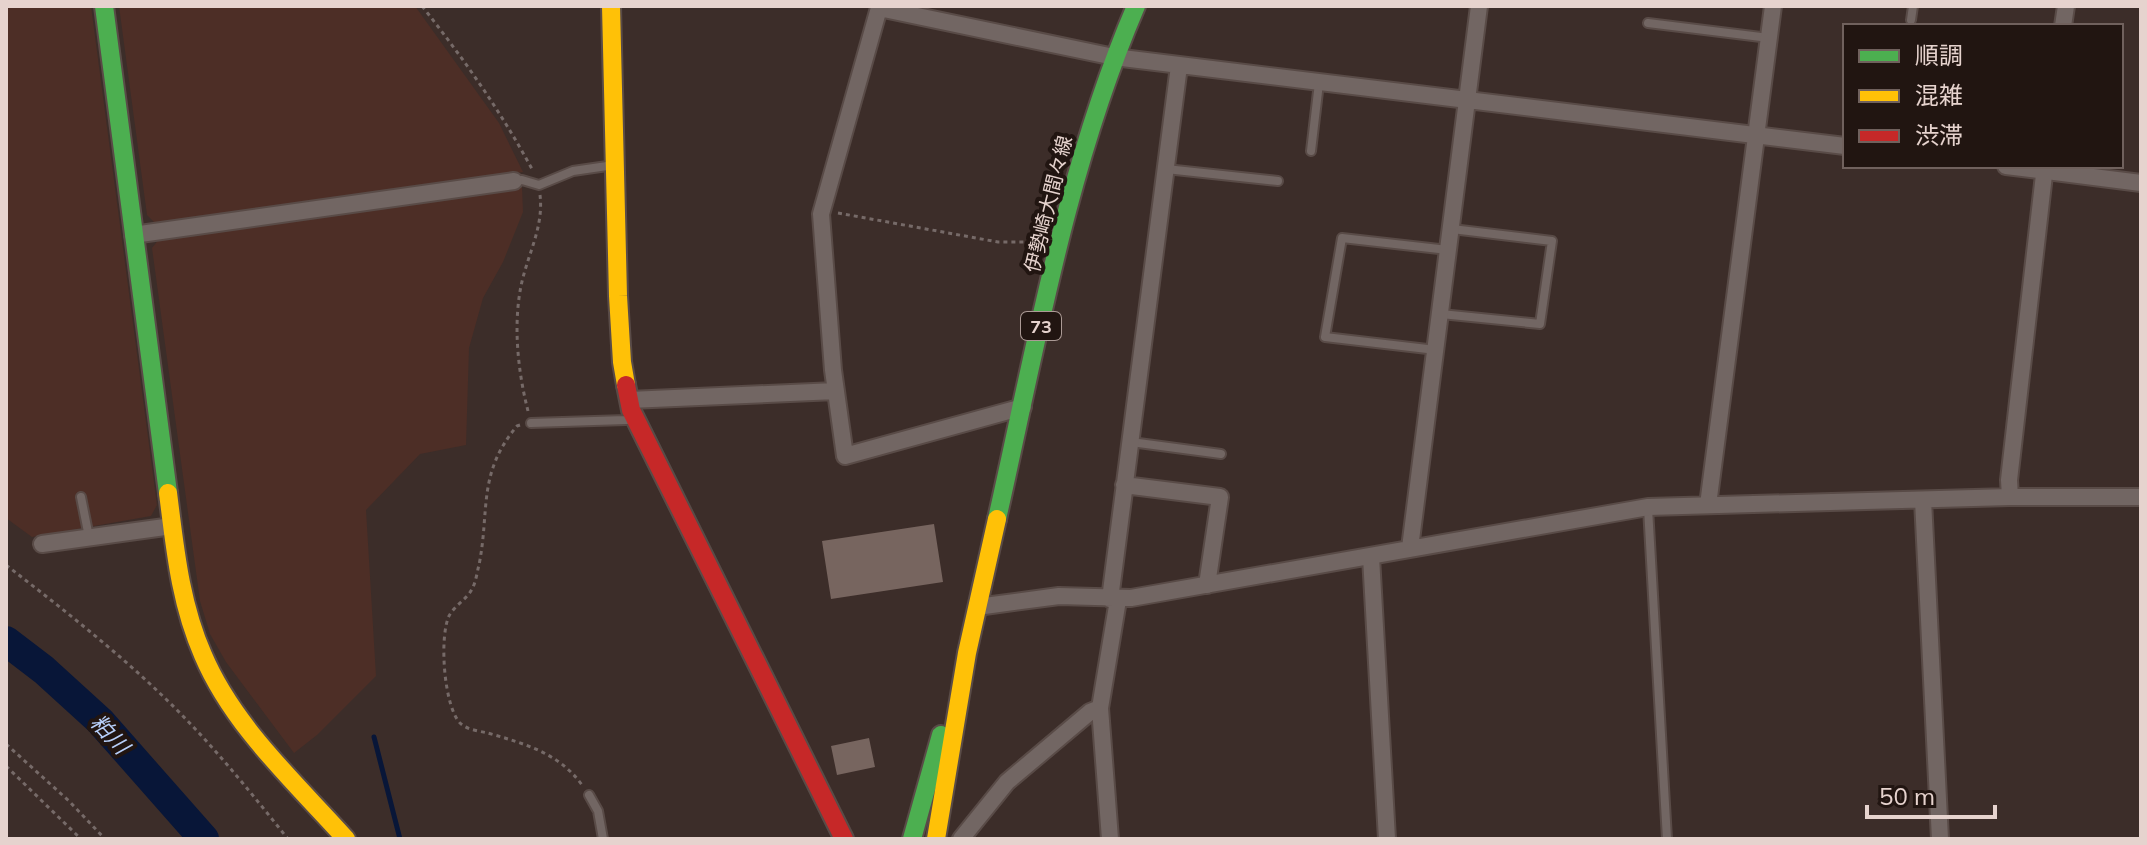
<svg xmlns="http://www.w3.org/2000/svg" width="2147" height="845" font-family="Mulish,'Noto Sans JP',sans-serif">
	<rect width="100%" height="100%" fill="#3c2d29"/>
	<path fill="#4d2e26" d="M6,6H91L157,505L151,516L32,537L6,518Z
		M119,6H415L499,123L523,172L155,223L147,215Z
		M522,187L523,212L503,262L483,298L469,348L466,445L420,454L366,510L376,676L317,735L294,753L226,662L210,634L200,601L152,248L159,239Z"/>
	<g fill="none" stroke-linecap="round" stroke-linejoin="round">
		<path stroke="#081638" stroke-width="5" d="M374,737L400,839"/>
		<path stroke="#081638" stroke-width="30" d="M6,641L44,670L100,721L204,839"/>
	</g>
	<path fill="#77655f" d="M934,524L943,582L831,599L822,541Z
		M869,738L875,767L837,775L831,746Z"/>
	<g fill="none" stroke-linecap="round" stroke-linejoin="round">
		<defs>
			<path id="lane" d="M1911,20L1913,6
				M1648,23L1769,38
				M1311,151L1319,83
				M1166,169L1278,181
				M514,181L522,180L539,185L573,171L614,165
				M1441,314L1540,324L1552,241L1452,229
				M1436,350L1325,337L1342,238L1448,250
				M531,423L626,420L634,418
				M1131,442L1221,454
				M81,497L89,537
				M1648,508L1667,839
				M589,795L598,811L603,839"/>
			<path id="street" d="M2063,26L2066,6
				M2006,166L2141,183
				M133,235L514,181
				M629,400L836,391
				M1023,407L845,456L833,370L821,214L879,8L1114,57L1845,146
				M1124,485L1220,497L1207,585
				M2010,497L2009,480L2045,166
				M1923,500L1940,839
				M1708,505L1773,6
				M42,544L172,526
				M1410,548L1479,6
				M1371,557L1387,839
				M1110,599L1179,66
				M977,607L1059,596L1131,598L1648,507L2010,497H2141
				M961,839L1007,782L1090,712L1100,708
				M1110,839L1100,708L1118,600"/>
			<path id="fast" d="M104,6L168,493
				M997,519C1036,346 1066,169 1136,6
				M912,839L941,735"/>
			<path id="slow" d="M611,6L618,296L622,362L626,385
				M168,493C175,548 180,603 203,655C233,726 295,782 346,839
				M936,839L967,653L997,519"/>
			<path id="jam" d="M626,385L631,410L844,839"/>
		</defs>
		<use href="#lane" stroke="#594b47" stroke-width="12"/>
		<use href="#street" stroke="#594b47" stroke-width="20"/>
		<use href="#fast" stroke="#594b47" stroke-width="22"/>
		<use href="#slow" stroke="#594b47" stroke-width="22"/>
		<use href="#jam" stroke="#594b47" stroke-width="22"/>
		<path stroke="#766a68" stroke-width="3" stroke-dasharray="4 4" stroke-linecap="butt" d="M422,6C463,58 500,110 532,169
			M838,213L998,242H1040
			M528,411C518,372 513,326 521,286C527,256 544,227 540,195
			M520,425L517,426C477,474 490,510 479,565C477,572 476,582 472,589C467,599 454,606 449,616C439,638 444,706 460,723C467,730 479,731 488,733C525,744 559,753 582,785
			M6,565C64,610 123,656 175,708C216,749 252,794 288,839
			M6,744L69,801L105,839
			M6,766L81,839"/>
		<use href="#lane" stroke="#726663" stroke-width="8"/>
		<use href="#street" stroke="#726663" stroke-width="16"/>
		<use href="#fast" stroke="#4caf50" stroke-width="18"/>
		<use href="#slow" stroke="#ffc107" stroke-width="18"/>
		<use href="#jam" stroke="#c62828" stroke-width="18"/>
	</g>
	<g text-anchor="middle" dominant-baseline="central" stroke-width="8" stroke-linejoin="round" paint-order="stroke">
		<rect fill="#211511" stroke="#ab9a95" stroke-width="2" x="1021" y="312" width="40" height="28" rx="6"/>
		<g font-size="18" font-weight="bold" fill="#e6d3ce">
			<text x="1041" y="326">73</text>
		</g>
		<g font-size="20" fill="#e6d3ce" stroke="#211511">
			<text transform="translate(1048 204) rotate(-76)">伊勢崎大間々線</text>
		</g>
		<g font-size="22" font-style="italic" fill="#b7cff9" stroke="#211511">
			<text transform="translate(110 734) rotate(47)">粕川</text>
		</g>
	</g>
	<rect width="2147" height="845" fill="none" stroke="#e6d3ce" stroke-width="16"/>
	<rect x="1843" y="24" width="280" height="144" fill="#211511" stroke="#70615d" stroke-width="2"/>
	<rect x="1859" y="50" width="40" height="12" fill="#4caf50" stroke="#70615d" stroke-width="2"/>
	<text x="1915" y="64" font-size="24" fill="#e6d3ce">順調</text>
	<rect x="1859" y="90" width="40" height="12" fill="#ffc107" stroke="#70615d" stroke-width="2"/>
	<text x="1915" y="104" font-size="24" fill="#e6d3ce">混雑</text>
	<rect x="1859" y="130" width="40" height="12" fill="#c62828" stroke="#70615d" stroke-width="2"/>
	<text x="1915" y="144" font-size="24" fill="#e6d3ce">渋滞</text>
	<path d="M1867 805v12h128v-12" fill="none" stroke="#e6d3ce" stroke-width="4"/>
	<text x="1879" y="805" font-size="24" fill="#e6d3ce" stroke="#211511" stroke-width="6" paint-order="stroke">50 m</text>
</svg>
